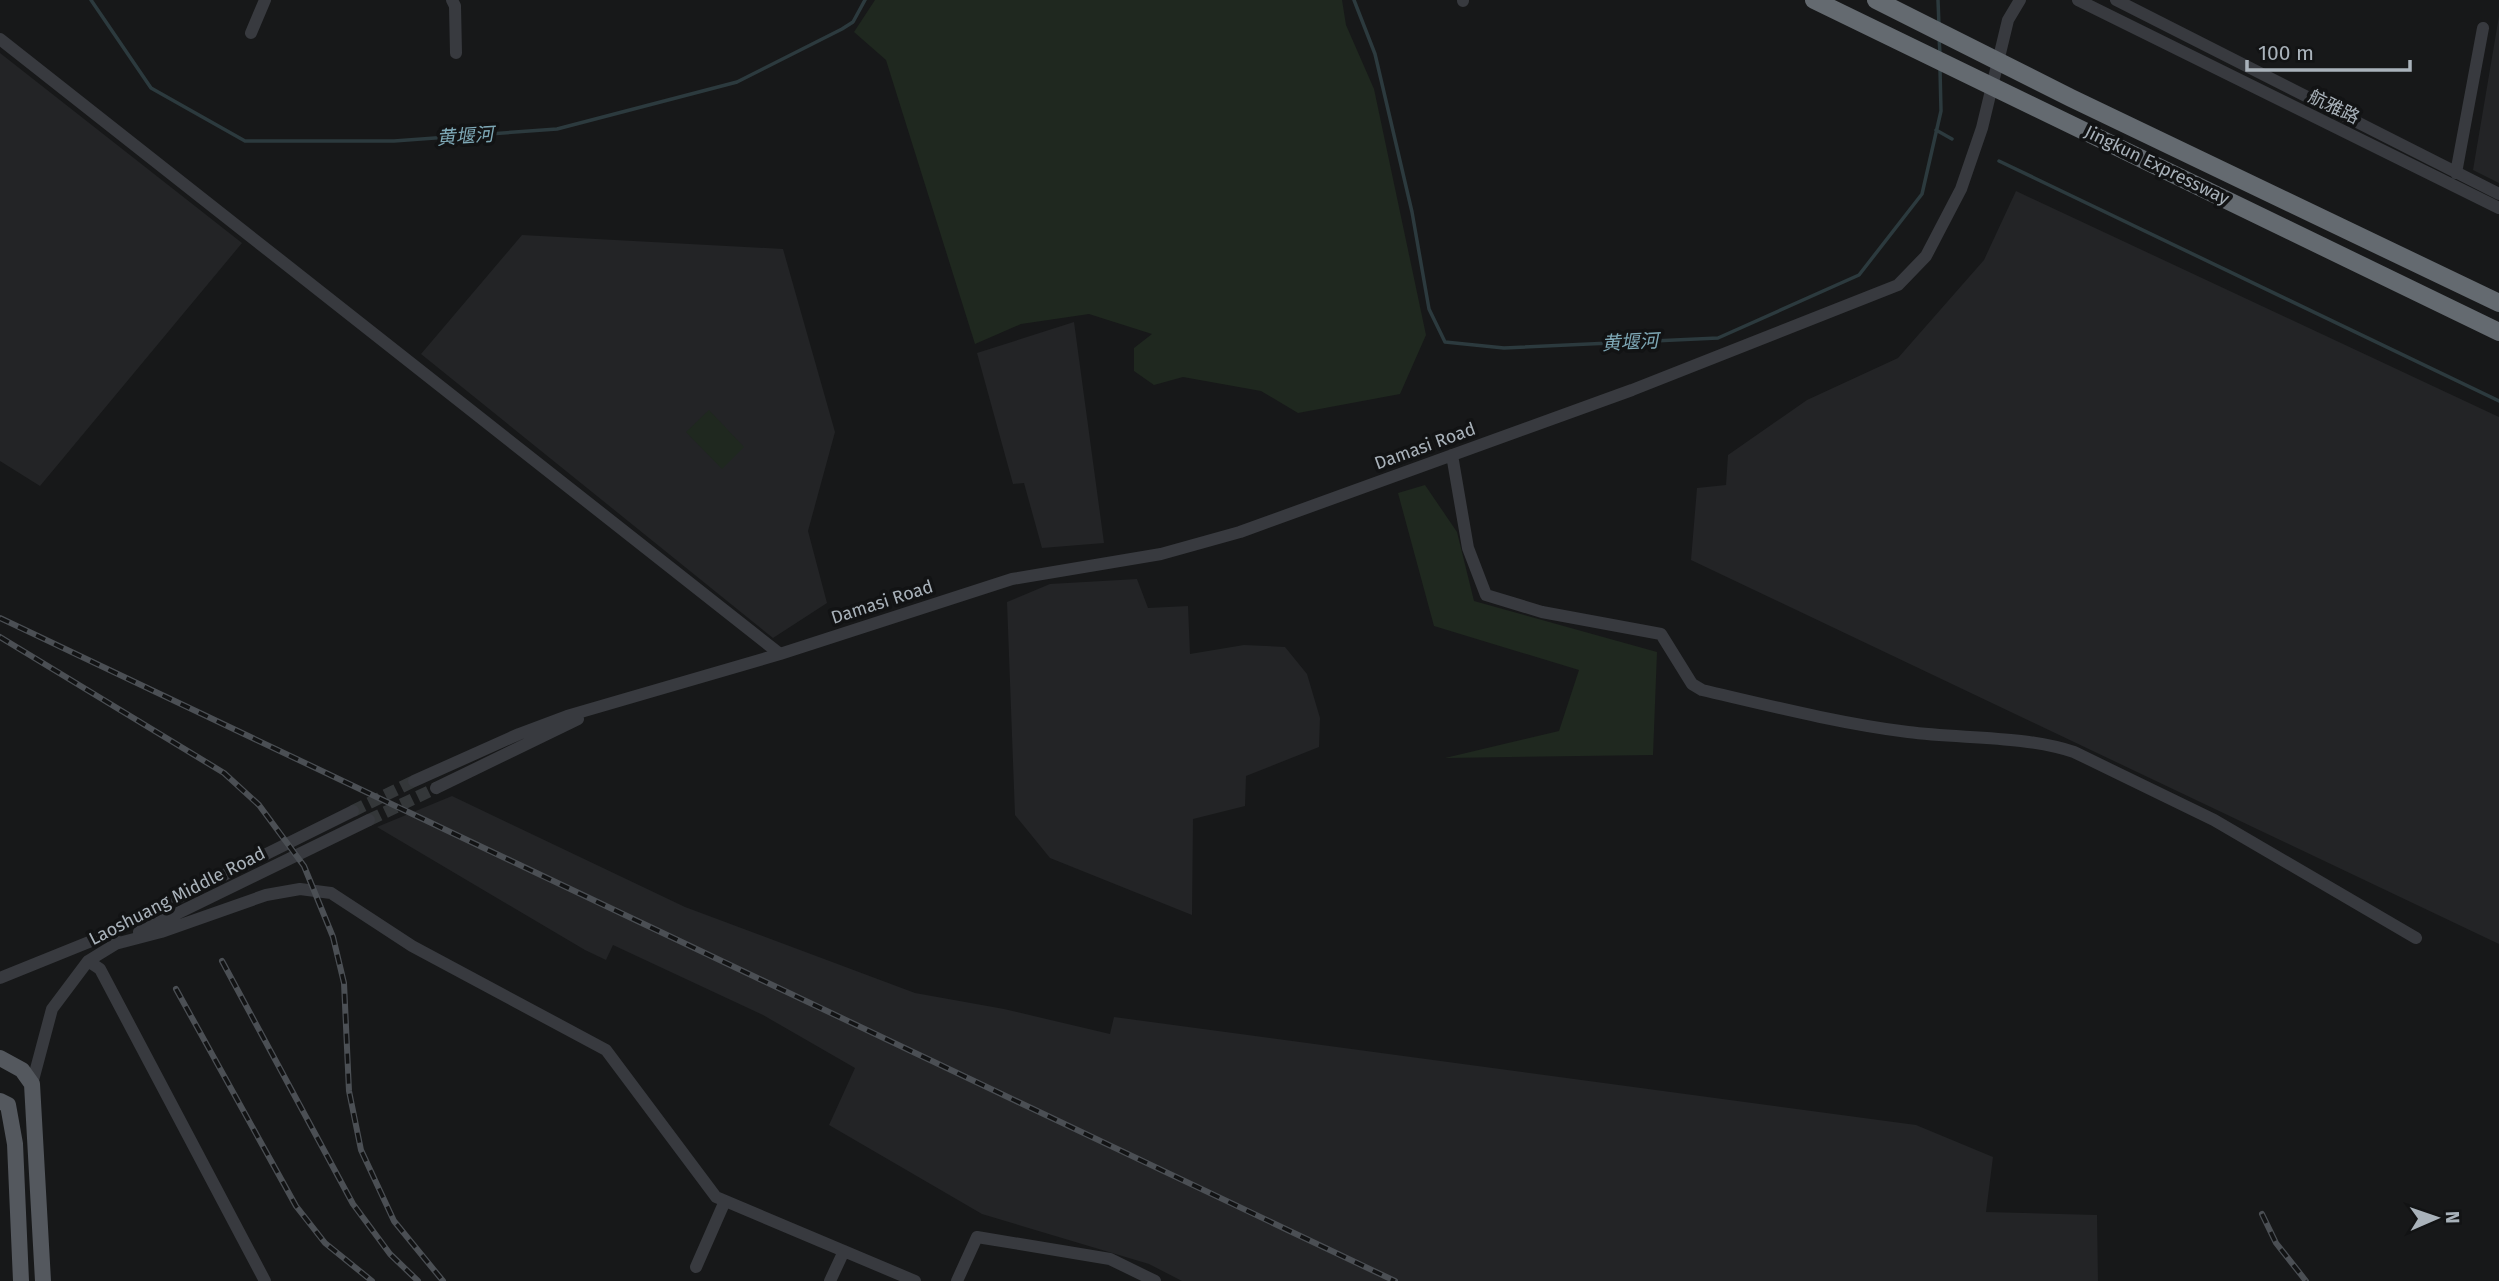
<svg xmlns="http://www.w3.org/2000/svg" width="2499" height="1281" font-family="'Fira Sans','Noto Sans SC',sans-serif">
	<rect width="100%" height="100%" fill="#171819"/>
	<path fill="#232426" d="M2499,16V183L2473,170Z
		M0,53L242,243L40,486L0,461Z
		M2016,191L2499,417V944L1691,560L1697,488L1726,485L1728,455L1807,400L1898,358L1984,260Z
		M522,235L783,249L835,432L808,531L827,603L773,638L421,354Z
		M1074,322L1104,543L1042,548L1024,483L1013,484L977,353Z
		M1137,579L1148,608L1188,606L1190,654L1244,645L1285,647L1307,674L1320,718L1319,747L1246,776L1245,806L1193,819L1192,915L1050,858L1015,815L1007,602L1050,584Z
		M452,796L685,907L915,993L1004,1009L1110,1034L1114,1017L1916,1125L1993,1157L1986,1212L2097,1215L2098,1281H1182L1149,1264L982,1214L829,1125L855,1068L763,1015L613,945L606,960L585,950L377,827Z"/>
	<path fill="#1f281f" d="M875,0H1342L1346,25L1374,89L1426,335L1400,394L1298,413L1261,391L1183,377L1154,385L1134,371V348L1152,334L1089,314L1021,324L975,344L886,60L854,32Z
		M709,410L744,447L722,469L686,432Z
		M1425,485L1457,532L1474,601L1657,652L1653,755L1445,758L1559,731L1579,670L1434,626L1398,493Z"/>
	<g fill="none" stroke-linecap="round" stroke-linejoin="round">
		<path stroke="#2c3a3e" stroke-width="3.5" d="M91,0L151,88L245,141H394L557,129L737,82L842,29L853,22L865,0
			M1354,0L1375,54L1412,212L1429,309L1445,342L1504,348L1718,338L1859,275L1922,194L1941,111L1940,69
			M1938,0L1939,26
			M1939,37L1940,54
			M1936,130L1952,139
			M1999,161L2499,401"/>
		<path stroke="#343739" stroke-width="12" stroke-dasharray="12 6" stroke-linecap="butt" d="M353,811L414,781
			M369,820L436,788"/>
		<path stroke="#383a3f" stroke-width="12" d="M452,0L455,6L456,53
			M1463,0V1
			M2078,0L2499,208
			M2116,0L2499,194
			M251,33L265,0
			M0,39L780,654
			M2456,173L2483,28
			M1452,455L1468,548L1486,595L1542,612L1661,634L1692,684L1702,690C1771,706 1838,723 1908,732C1962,739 2022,735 2074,752L2214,820L2416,938
			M414,781L519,734L567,716L780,654L1012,579L1161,554L1240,532L1632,390L1898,285L1926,256L1961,189L1982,128L2008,20L2020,0
			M436,788L578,719
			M139,932L369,820
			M115,944L161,932L266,895L300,889L331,893L412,946L606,1050L716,1197L915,1281
			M88,961L100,969L265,1281
			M0,978L89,942L353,811
			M32,1084L52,1009L88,961L119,942
			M696,1267L725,1201
			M830,1281L844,1251
			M957,1281L977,1237L1110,1259L1155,1281"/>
		<path stroke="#54585e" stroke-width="16" d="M0,1058L22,1070L32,1084L43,1281
			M0,1101L8,1105L15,1144L21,1281"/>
		<path stroke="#646a70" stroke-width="18" d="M1814,0L2499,332
			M1876,0L2071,98L2499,303"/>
		<defs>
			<path id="rail" d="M0,618L1395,1281
				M0,637L224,773L259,805L304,866L333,937L344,983L349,1091L361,1150L394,1221L443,1281
				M222,961L353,1204L390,1254L418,1281
				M176,989L296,1206L325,1243L372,1281
				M2262,1214L2276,1243L2306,1281"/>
		</defs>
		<use href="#rail" stroke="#4b4f54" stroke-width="6"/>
		<use href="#rail" stroke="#121314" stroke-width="3.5" stroke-dasharray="10" stroke-linecap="butt"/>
	</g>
	<g text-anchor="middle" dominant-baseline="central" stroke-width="7" stroke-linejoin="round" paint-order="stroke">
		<g font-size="18" fill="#a9b2ba" stroke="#121314">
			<text transform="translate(2334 107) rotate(26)">航雅路</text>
			<text transform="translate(2157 165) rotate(26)">Jingkun Expressway</text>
			<text transform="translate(1425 446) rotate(-20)">Damasi Road</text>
			<text transform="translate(882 602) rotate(-18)">Damasi Road</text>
			<text transform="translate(177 896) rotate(-27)">Laoshuang Middle Road</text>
		</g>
		<g font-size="19" font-style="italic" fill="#7ea8b6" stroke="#121314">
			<text transform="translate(465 136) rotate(-4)">黄堰河</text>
			<text transform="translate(1630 342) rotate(-3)">黄堰河</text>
		</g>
	</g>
	<g transform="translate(2436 1218) rotate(88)" stroke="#121314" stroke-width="5" paint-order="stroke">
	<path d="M0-5L12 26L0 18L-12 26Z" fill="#a9b2ba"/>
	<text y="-10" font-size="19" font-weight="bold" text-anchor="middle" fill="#a9b2ba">N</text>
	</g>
	<path d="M2247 60v10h163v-10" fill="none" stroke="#a9b2ba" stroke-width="3.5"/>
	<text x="2258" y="60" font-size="21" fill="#a9b2ba" stroke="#121314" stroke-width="5" paint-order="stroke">100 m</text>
</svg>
